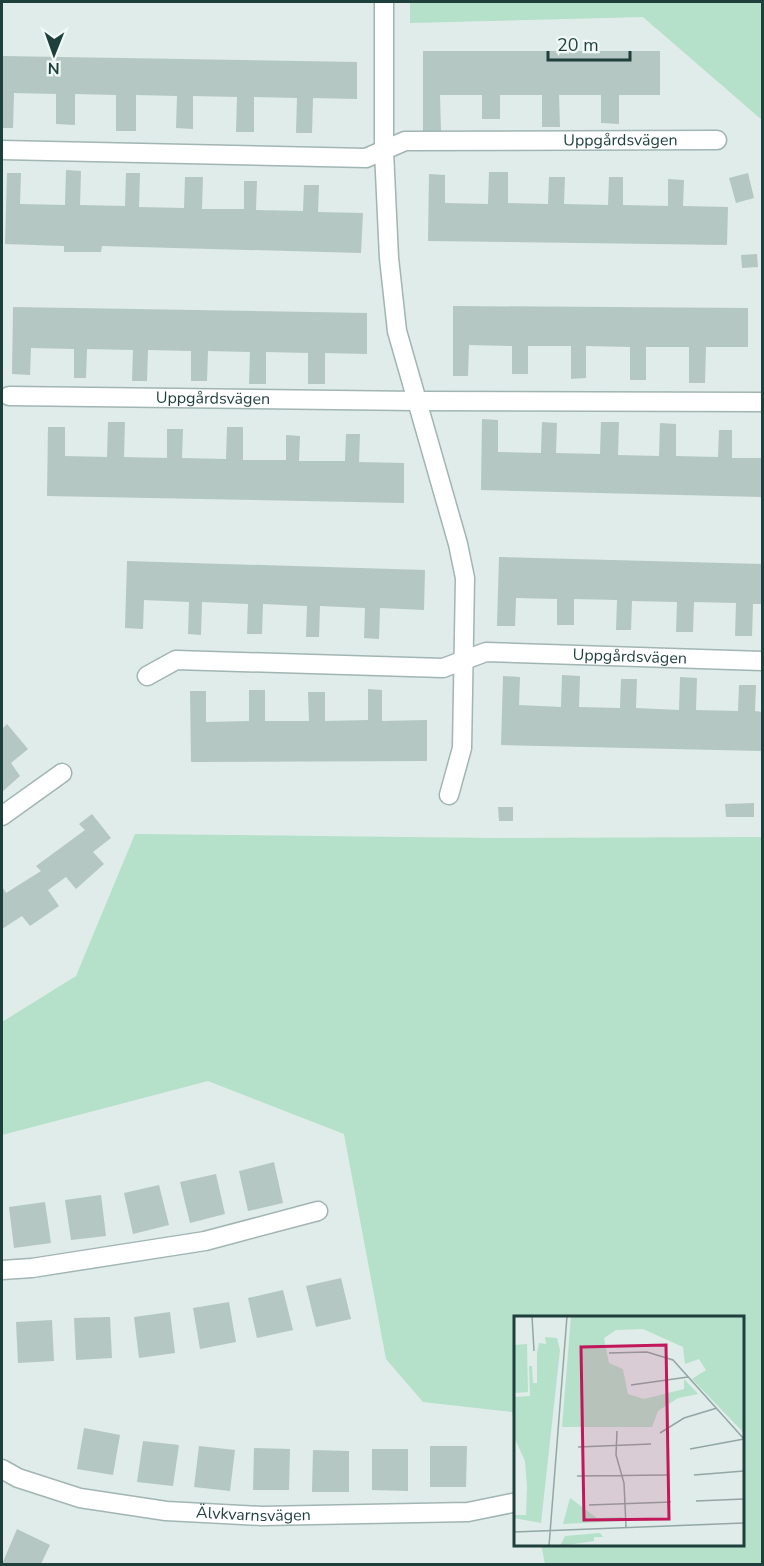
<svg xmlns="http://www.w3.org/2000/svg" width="764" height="1566" font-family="'Nunito Sans',sans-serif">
	<rect width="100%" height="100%" fill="#dfece9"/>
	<path fill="#b5e0ca" d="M410,2H762V120L643,17L410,23Z
		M135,834L492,838L762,837V1564H545L541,1544H742V1317H515V1423L512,1412L423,1402L386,1359L344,1134L208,1081L2,1135V1022L76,976Z"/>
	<path fill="#b4c7c3" d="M423,51H660V95H619V124L601,123V95H559L560,127H542V95H500V119H482V95H440L441,131H423Z
		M2,56L357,62V99L313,98L312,133H296L297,98L254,97V132H236L237,97L193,96V129L176,128L177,96L136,95V131H116V95L75,94V125L56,124V94L14,93L13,128H2Z
		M66,170L81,171L80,205L125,206L126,173H140L139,207L184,208L185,177H203L202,209H244V181H257L256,210L303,211L304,185H319L318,212L363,213L361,253L102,246L101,252H64V246L5,244L7,173H21L20,204L65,205Z
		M489,172H508V203L548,204L549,177H565L564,204L608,205L609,177H623V205L668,206V179L684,180L683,206L728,207L727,245L428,241L429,174L445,175V203L488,204Z
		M748,173L754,198L736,203L729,178Z
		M757,254L758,267L742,268L741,255Z
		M453,306L748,308V347H706L705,383H689V347H646V380H630V347L586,346V378L571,379V346H528V374H512V346L469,345L468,376H453Z
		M13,307L367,313V354L325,353V384H308V353L266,352V384H249L250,352L208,351L207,381H191V351L148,350L147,381H132L133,350L87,349L86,378H74V349L31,348L30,375L12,374Z
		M482,419L498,420V452L541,453L542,422L557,423L556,453L600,454L601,422H619L618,455L659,456L660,423L676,424V456L718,457L719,430H732V458H762V497L481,490Z
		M108,422H125L124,457L167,458V429H183L182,458L226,459L227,427H243V460H286V435L300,436L299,461H345L346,434H360L359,462L404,463V503L47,496L48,427H65V456L107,457Z
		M499,557L762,564V604H753L752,636H735L736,603L694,602L693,632H676L677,602L632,601L631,630H616L617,600L574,599V625H557V599L516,598L515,626H497Z
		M127,561L425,570L424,610L380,608L379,639L364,638L365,608L320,606L319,637H306L307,606L263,604L262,634H247L248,604L202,602L201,635L188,634L189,602L144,600L143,629L125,628Z
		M562,675L580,676L579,707L620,708L621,679H637L636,708L679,710L680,677L697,678L696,710L738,711L739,685H756L755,711L762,712V751L501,745L503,676L520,677L519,705L561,707Z
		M368,689L382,690V721L427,720V761L191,762L190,691H206V722L249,721V690H265V721H309L308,692H325V721L368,720Z
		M7,724L28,749L11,763L20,776L2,792V729Z
		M754,803V817H726L725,804Z
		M498,807H513V821H499Z
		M92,814L111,838L93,852L104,864L76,889L66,877L48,890L59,906L30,926L22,916L2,929V890L3,888L6,893L41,871L36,866L85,830L79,824Z
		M274,1162L283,1203L248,1211L239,1171Z
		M216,1174L225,1214L190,1223L180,1182Z
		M159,1185L169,1225L133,1234L124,1193Z
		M101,1195L106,1236L71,1240L65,1200Z
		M45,1202L51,1243L14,1248L9,1207Z
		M341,1278L351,1319L316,1327L306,1286Z
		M283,1290L293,1330L257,1338L248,1298Z
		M229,1302L236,1342L200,1349L193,1308Z
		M170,1312L175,1353L139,1358L134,1317Z
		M110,1317L112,1358L76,1360L74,1318Z
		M52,1320L54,1361L18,1363L16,1322Z
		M84,1428L120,1435L113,1475L77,1469Z
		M143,1441L179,1445L173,1486L137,1482Z
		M199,1446L235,1450L230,1491L194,1487Z
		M430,1446H467L466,1487H430Z
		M254,1448L290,1449L289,1490H253Z
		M372,1449H408V1491L372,1490Z
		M313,1450L349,1451V1492H312Z
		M17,1529L50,1545L41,1564H2Z"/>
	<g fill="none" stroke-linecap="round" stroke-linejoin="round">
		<defs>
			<g id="minor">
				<path d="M384,2V151L389,258L397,331L458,544L465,578L462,748L449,795"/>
				<path id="s1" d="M2,150L366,158L405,141L717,140"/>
				<path id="s2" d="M9,396L416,401L762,402"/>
				<path id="s3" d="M147,676L176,660L443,668L486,652L762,661"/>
				<path d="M2,816L62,773"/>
				<path d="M2,1270L32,1268L205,1241L318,1211"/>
				<path id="s4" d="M2,1469L18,1478L80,1498L166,1511L262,1516L468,1512L512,1503"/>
			</g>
		</defs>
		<use href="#minor" stroke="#a1b5b2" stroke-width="21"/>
		<use href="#minor" stroke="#fff" stroke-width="18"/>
	</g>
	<g text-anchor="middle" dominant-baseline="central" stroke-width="6" stroke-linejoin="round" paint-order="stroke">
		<g font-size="16" fill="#1e3f3c" stroke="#f0f9f6">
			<text stroke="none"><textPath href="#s1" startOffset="622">Uppgårdsvägen</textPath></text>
			<text stroke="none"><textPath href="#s2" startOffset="204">Uppgårdsvägen</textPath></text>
			<text stroke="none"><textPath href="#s3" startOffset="490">Uppgårdsvägen</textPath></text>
			<text stroke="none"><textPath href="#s4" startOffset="258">Älvkvarnsvägen</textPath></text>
		</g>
	</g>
	<g transform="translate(514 1316)">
		<rect width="230" height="230" fill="#dfece9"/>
		<path d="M57,0H229V116L178,63L192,54L185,43L171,48L169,31L129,13L102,14L90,22L95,47L109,53L114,78L130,83L170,73V63L184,78L164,82L144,95L138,111H48ZM31,21L43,22L46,34L27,207L0,202V199H12L13,170L11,145L0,121V81L16,80L15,50H18L19,67H23V36L25,27L32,28ZM13,28L14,76L0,77V29ZM56,182L83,202L109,201V205L49,208ZM86,217L89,221H80V225L46,230L51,220Z" fill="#b5e0ca"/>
		<path fill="none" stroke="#92a7a4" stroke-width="1.5" d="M18,0L20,35M95,37L133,36L159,44L230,123M117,69L174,61M103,115L102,139L110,167L112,211M146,117L170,102L203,92M64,131L137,128M176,133L230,123M180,159L230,155M63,160L153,159M182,185L230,183M75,189L157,186M0,216L230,207M35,230L53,0"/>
		<path fill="#c2185b" fill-opacity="0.15" stroke="#c2185b" stroke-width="3" d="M152,29L155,203L70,204L67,31Z"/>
		<rect width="230" height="230" fill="none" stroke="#1e3f3c" stroke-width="3"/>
	</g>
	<rect width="764" height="1566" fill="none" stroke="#1e3f3c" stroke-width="6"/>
	<g transform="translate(54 54) rotate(181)" stroke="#f0f9f6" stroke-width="4.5" paint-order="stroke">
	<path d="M0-4.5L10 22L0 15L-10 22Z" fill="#1e3f3c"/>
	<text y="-9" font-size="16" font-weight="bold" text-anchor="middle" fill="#1e3f3c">N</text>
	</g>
	<path d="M548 51v9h82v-9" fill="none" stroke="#1e3f3c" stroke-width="3"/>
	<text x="557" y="51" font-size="18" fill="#1e3f3c" stroke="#f0f9f6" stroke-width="4.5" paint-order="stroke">20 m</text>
</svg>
